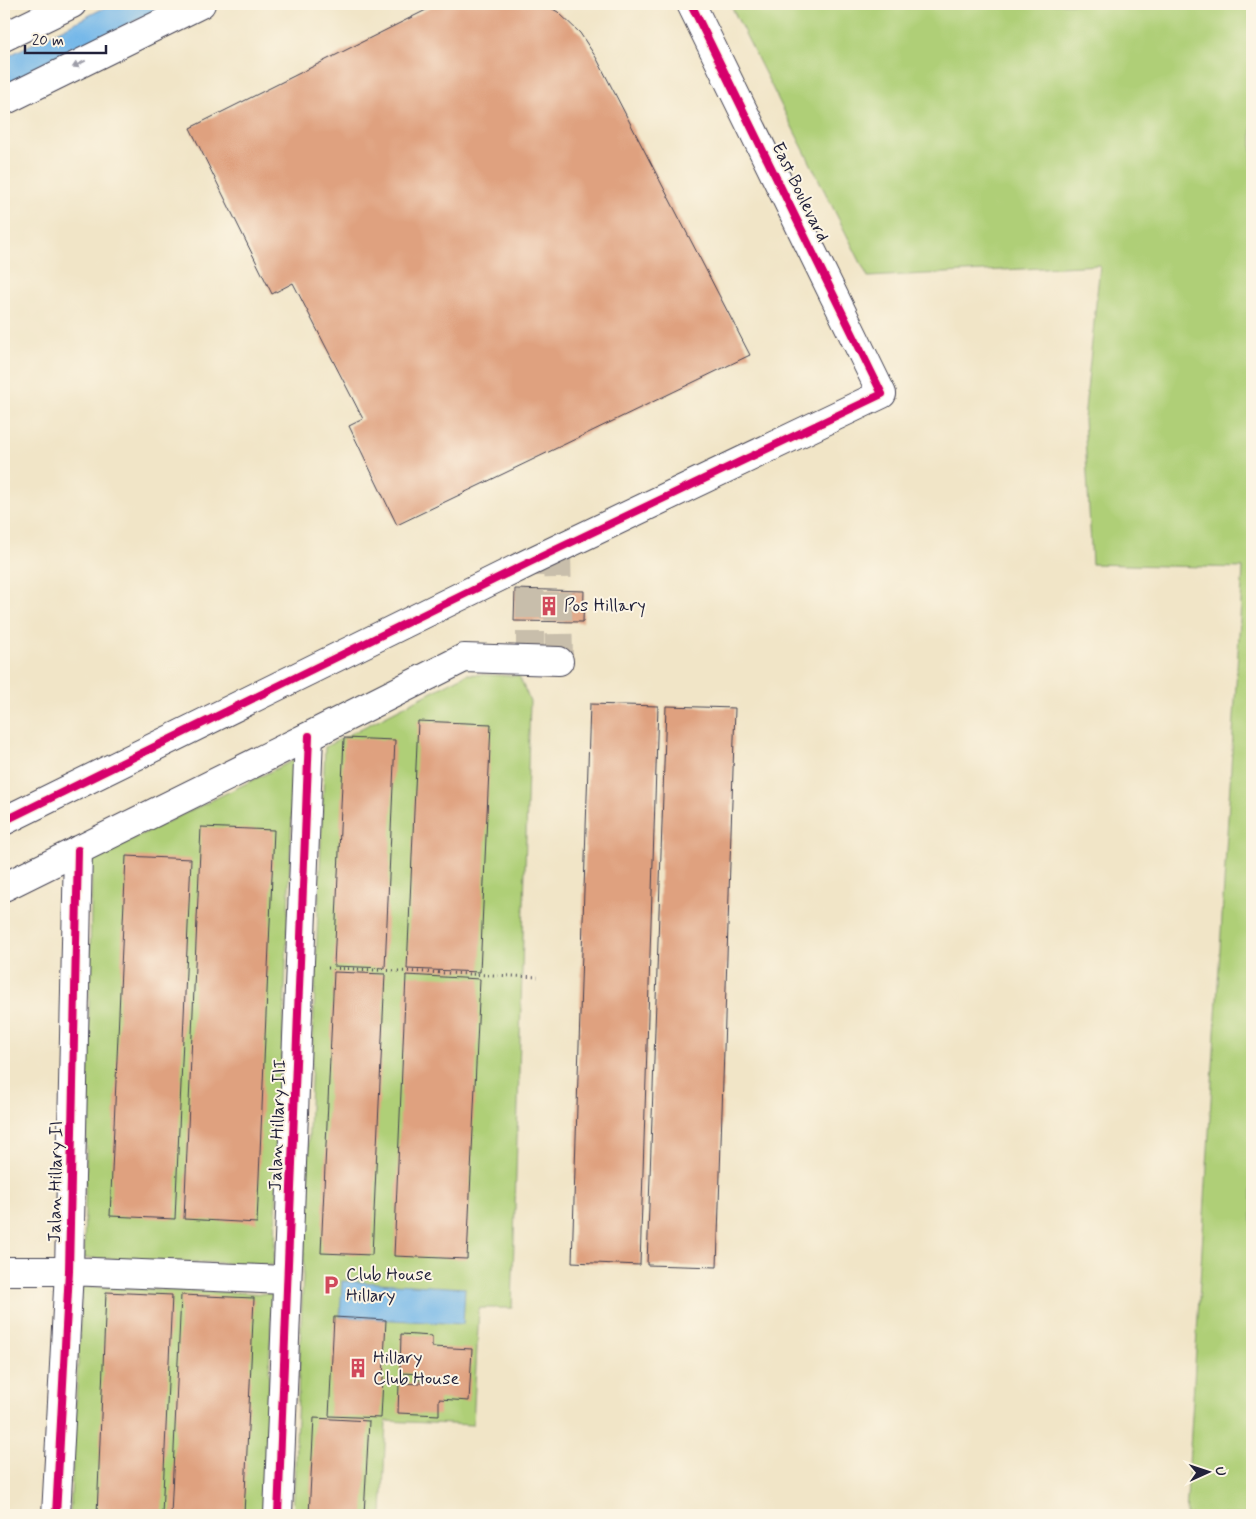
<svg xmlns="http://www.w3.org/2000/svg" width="1256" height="1519" font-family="Mynerve,sans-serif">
	<rect width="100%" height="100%" fill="#fcf5e5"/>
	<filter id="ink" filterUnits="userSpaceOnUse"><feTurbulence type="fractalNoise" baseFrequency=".02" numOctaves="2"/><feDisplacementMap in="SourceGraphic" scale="10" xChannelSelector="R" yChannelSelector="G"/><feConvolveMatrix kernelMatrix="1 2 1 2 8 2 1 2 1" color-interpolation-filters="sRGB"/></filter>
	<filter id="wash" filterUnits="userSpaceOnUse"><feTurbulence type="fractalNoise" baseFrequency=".0096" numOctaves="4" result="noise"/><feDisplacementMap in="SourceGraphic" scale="20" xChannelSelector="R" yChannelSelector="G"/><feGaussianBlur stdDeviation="1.12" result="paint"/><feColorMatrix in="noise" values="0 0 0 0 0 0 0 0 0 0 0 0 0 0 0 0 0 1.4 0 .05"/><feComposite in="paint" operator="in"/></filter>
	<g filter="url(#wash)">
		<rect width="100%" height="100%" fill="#f1e5c7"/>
		<path fill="#afcf77" stroke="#687859" d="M730,4H1252V1515H1186L1243,568L1092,564L1084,419L1100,265L868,277Z
			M467,674L519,676L530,701L512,1308H479L473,1425L386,1421L382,1515H293L325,747Z
			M294,760L274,1265L84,1258L92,859Z
			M82,1286L272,1294L264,1515H70Z"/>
		<path fill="#73b7e9" stroke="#4a6c92" d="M112,4H169L4,86V58Z
			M342,1281L465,1288L463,1324L340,1317Z"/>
		<g id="blocks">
			<path fill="#dfa17f" d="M438,4H544L558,12L580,33L597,59L750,355L397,525L349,426L363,419L293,283L272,294L190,128Z
				M515,589L584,591L583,622L514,621Z
				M590,704L658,706L640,1265L572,1262Z
				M666,706L735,708L717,1267L647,1265Z
				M418,721L491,724L480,972L407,969Z
				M344,738L395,740L385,968L334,966Z
				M201,827L274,830L257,1223L184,1219Z
				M126,856L191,859L175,1219L110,1216Z
				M334,972L385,974L372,1255L321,1253Z
				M406,975L480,979L467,1259L394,1256Z
				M106,1292L172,1295L162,1515H97Z
				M181,1295L254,1298L244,1515H171Z
				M334,1317L386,1320L381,1418L329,1416Z
				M401,1334L432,1336V1347L472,1349L469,1401L439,1399V1415L398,1413L399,1383L420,1384V1374L400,1373Z
				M314,1418L369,1421L364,1515H309Z"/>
		</g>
	</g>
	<g filter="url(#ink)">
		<use href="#blocks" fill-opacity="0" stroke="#413f50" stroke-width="1"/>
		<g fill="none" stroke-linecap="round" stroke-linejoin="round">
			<path stroke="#c8beab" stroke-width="28" stroke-dasharray="28 14" stroke-linecap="butt" d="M557,550L559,661
				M530,660V562"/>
			<defs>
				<path id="minor" d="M4,37L72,4
					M4,101L201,4
					M4,821L530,562L882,394L691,4
					M4,887L309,736L464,658L559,661
					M4,1271H69L287,1280
					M56,1515L69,1271L78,850
					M278,1515L309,736"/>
			</defs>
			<use href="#minor" stroke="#413f50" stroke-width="30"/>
			<path stroke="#413f50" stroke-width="3" stroke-dasharray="1 4" stroke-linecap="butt" d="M328,968L538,977"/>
			<use href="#minor" stroke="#fff" stroke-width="28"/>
			<defs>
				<path id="cycleway" d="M4,821L530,562L882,394L691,4
					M56,1515L69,1271L78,850
					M278,1515L309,736"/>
			</defs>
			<use href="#cycleway" stroke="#fcf5e5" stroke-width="11"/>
			<use href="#cycleway" stroke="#d6006c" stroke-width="8"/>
		</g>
		<defs><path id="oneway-solid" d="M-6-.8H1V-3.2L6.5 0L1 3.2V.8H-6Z" transform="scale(1.25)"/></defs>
		<use fill="#9c9ca7" href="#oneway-solid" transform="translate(79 64) rotate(154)"/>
	</g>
	<defs>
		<symbol id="building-bare" viewBox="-9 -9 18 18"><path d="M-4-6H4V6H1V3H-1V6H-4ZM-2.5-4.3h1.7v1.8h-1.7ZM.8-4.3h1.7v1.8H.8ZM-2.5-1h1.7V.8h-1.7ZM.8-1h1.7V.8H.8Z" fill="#d1495b" stroke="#fcf5e5" stroke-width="2.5" paint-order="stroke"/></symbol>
		<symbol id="parking-bare" viewBox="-9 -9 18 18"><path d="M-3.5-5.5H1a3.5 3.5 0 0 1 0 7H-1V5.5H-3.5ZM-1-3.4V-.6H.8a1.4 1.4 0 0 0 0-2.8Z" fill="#d1495b" stroke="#fcf5e5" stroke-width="2.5" paint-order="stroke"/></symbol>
	</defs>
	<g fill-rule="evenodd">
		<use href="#building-bare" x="535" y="592" width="28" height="28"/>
		<use href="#parking-bare" x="317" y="1271" width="28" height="28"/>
		<use href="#building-bare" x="344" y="1354" width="28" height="28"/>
	</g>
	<g text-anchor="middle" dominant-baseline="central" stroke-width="4" stroke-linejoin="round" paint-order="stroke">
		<g font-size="18" fill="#22223b" stroke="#fcf5e5">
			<text transform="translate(800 192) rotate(64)">East Boulevard</text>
			<text transform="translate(278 1125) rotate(-88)">Jalan Hillary III</text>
			<text transform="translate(56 1182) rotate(-89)">Jalan Hillary II</text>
		</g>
		<g font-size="18" fill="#22223b" stroke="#fcf5e5" text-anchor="start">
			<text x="564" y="606">Pos Hillary</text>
			<text x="346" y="1275">Club House<tspan x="346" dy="21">Hillary</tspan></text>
			<text x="373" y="1358">Hillary<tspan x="373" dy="21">Club House</tspan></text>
		</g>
	</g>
	<rect width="1256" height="1519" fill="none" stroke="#fcf5e5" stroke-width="20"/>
	<g transform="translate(1208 1472) rotate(87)" stroke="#fcf5e5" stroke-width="4" paint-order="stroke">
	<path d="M0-4L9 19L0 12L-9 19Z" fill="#22223b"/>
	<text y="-8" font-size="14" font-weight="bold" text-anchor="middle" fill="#22223b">U</text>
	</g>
	<path d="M25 45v8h81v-8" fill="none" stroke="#22223b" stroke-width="2.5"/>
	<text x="32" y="45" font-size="15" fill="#22223b" stroke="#fcf5e5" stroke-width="4" paint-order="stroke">20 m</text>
</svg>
